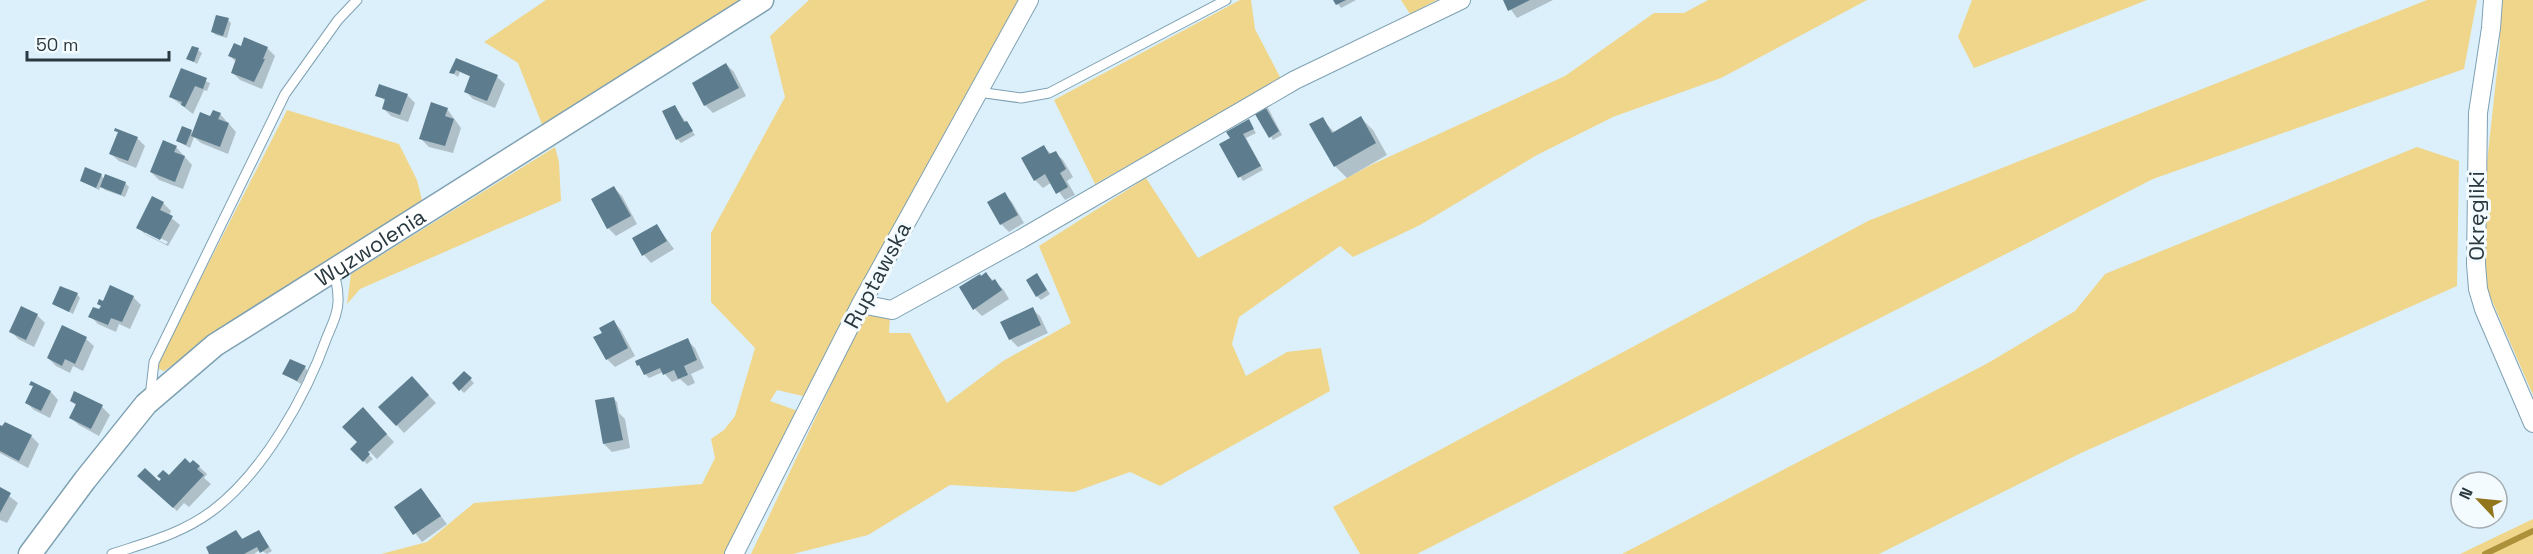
<svg xmlns="http://www.w3.org/2000/svg" width="2533" height="554" font-family="'Space Grotesk',sans-serif">
	<rect width="100%" height="100%" fill="#dbf0fb"/>
	<path fill="#f0d68b" d="M546,0H744L543,127L518,63L484,42Z
		M809,0H1023L807,397L777,390L770,401L798,411L726,554H381L427,542L474,503L702,484L715,458L711,439L724,430L735,416L755,348L711,302V233L785,97L770,36Z
		M1240,0H1251L1255,29L1281,79L1095,184L1054,100Z
		M1401,0H1437L1410,14Z
		M1708,0H1867L1721,78L1613,117L1537,155L1420,225L1353,257L1340,246L1239,317L1232,344L1246,376L1287,352L1321,348L1330,391L1160,486L1130,472L1074,492L950,485L868,535L793,554H751L865,313L890,316L889,333H910L947,403L1003,361L1071,323L1039,246L1146,178L1198,258L1371,165L1565,76L1654,13H1684Z
		M1972,0H2147L1974,68L1958,37Z
		M2427,0H2477L2464,69L2153,179L1417,554H1360L1333,507L1868,221Z
		M2498,0H2533V395L2476,264L2500,43Z
		M287,110L399,144L417,180L423,204L244,315L164,371L159,369L157,364Z
		M555,147L559,162L561,201L360,289L347,304L351,274Z
		M2417,147L2459,161L2457,286L2081,453L1879,554H1622L1988,363L2075,311L2105,274Z
		M2533,519V554H2460Z"/>
	<path fill="#0003" fill-rule="evenodd" d="M1335,0H1356L1341,8Z
		M1504,0H1553L1517,18Z
		M228,20L231,23L227,38L216,35L213,32Z
		M242,48H267L275,56L262,89L240,80L232,72L236,62L230,56Z
		M198,50L202,53L197,64L188,58Z
		M456,60L497,77L505,84L495,108L473,99L465,91L471,77L460,72L458,77L451,72Z
		M726,64L734,72L746,96L713,113L705,105Z
		M181,70L210,83L207,91L204,90L193,114L171,97Z
		M377,95H407L415,103L408,122L391,116L383,108L386,101Z
		M1265,102L1282,135L1273,140L1254,109Z
		M675,107L695,135L681,143L677,139Z
		M447,109L461,128L453,153L429,147L421,139Z
		M220,114L236,132L228,154L201,143L194,137L190,148L177,141L183,128L193,133L211,118Z
		M1361,118L1373,130L1387,155L1347,178L1335,166L1322,119L1335,133Z
		M1248,121L1256,133L1246,138L1263,170L1243,181L1221,145L1232,139Z
		M137,138L145,146L136,168L119,161L111,154Z
		M176,147L192,165L183,189L159,180L151,172Z
		M1044,147L1052,155L1056,153L1063,160L1073,177L1067,181L1075,195L1065,200L1052,182L1043,188L1035,180Z
		M101,175L104,179L125,183L129,187L125,197L105,190L101,186L99,190L82,181Z
		M614,188L622,196L637,224L616,236L608,228Z
		M1004,194L1012,202L1024,223L1009,232L1001,224Z
		M163,203L171,211L169,216L180,225L168,246L146,235L138,227ZM145,230L168,242L166,244L145,234Z
		M657,226L674,249L651,263L644,255Z
		M986,274L1003,289L1009,299L982,316L975,309L981,278Z
		M1040,279L1050,294L1041,300L1037,296Z
		M77,294L80,298L73,314L54,304Z
		M133,297L141,305L130,329L119,324L116,332L98,324L90,316L100,311L104,303Z
		M1032,309L1040,316L1048,333L1018,347L1010,339Z
		M37,315L45,323L34,347L18,339L11,331Z
		M614,322L621,330L635,356L615,367L607,359L604,333Z
		M62,327L86,339L94,346L83,371L73,366L70,373L56,366L48,358Z
		M687,340L695,348L704,368L691,374L695,383L688,386L680,379L672,382L663,372L649,378L645,374Z
		M305,368L308,371L301,384L284,374Z
		M464,373L474,383L464,393L454,383Z
		M412,378L436,403L404,433L380,407Z
		M32,383L51,392L58,400L50,418L34,410L26,402L34,387Z
		M613,398L617,402L619,413L625,419L630,448L612,452L604,444Z
		M71,401L102,407L110,415L99,436L79,425L71,418L77,406Z
		M371,417L394,442L377,459L369,451L367,453L373,459L367,464L352,449L360,442Z
		M0,427L31,436L39,444L28,468L0,453Z
		M194,462L207,474L204,478L211,484L189,507L184,503L177,511L139,476L159,483Z
		M0,489L18,503L7,523L0,520Z
		M421,490L447,524L422,542L396,508Z
		M259,531L272,551L267,554L260,550L254,554H211L236,532L244,540Z"/>
	<g fill="none" stroke-linecap="round" stroke-linejoin="round">
		<path stroke="#ad903a" stroke-width="6" d="M2485,554L2533,531"/>
	</g>
	<path fill="#5d7d8e" d="M1333,0H1346L1336,5Z
		M1503,0H1530L1508,11Z
		M216,15L229,18L223,36L211,32Z
		M244,37L268,47L263,59H265L254,82L231,73L236,59L228,56L234,43L241,46Z
		M192,46L199,48L194,62L186,59Z
		M456,58L498,75L487,101L464,92L470,76L456,70L454,74L449,73Z
		M726,63L739,88L704,106L692,83Z
		M181,68L207,78L203,89L195,86L185,107L181,105L182,102L169,97Z
		M379,84L408,94L400,115L382,109L385,99L375,96Z
		M431,102L448,108L445,116L454,119L445,146L419,139Z
		M675,105L684,122L687,121L693,131L676,140L662,111Z
		M1264,105L1279,131L1269,138L1252,109Z
		M213,110L221,113L218,119L229,123L220,147L191,136L200,112L210,116Z
		M1361,116L1376,143L1334,167L1309,124L1323,117L1332,133Z
		M1249,119L1254,129L1243,134L1261,166L1238,178L1219,144L1230,138L1226,132Z
		M182,126L192,130L186,145L176,141Z
		M115,128L138,137L128,161L109,154L118,132L114,131Z
		M163,140L177,146L174,152L185,156L175,182L150,172Z
		M1044,145L1049,154L1056,151L1066,169L1060,173L1068,187L1056,194L1045,174L1034,181L1021,158Z
		M85,167L102,174L96,188L80,181Z
		M105,174L126,182L121,195L100,187Z
		M614,186L631,216L607,229L591,199Z
		M1005,192L1018,215L1000,225L987,202Z
		M152,196L164,202L160,210L173,216L160,240L136,228Z
		M657,224L667,241L642,256L632,238Z
		M986,272L992,281L995,279L1002,290L973,310L959,287L980,274L981,276Z
		M1037,273L1047,290L1036,297L1026,280Z
		M110,285L134,296L122,322L111,318L108,325L88,317L93,307L99,309L101,306L97,304L99,299L103,301Z
		M60,286L78,293L69,312L52,304Z
		M21,306L38,314L26,340L9,332Z
		M1033,307L1041,325L1009,340L1000,322Z
		M614,320L628,348L606,360L593,337L602,333L599,328Z
		M62,325L87,337L75,364L65,359L62,366L47,358Z
		M688,338L697,360L684,366L688,375L678,379L674,370L663,375L660,368L644,375L639,365L637,366L635,361Z
		M290,359L306,366L297,381L282,374Z
		M464,371L472,378L459,391L452,383Z
		M412,376L429,395L396,426L378,407Z
		M31,381L51,391L41,411L25,403L33,386L29,385Z
		M74,391L103,405L91,429L69,418L76,404L70,401Z
		M614,397L623,440L603,444L595,400Z
		M363,407L387,434L368,452L370,454L363,462L350,449L357,442L342,427Z
		M5,422L32,435L19,461L0,451V425L2,426Z
		M185,458L190,463L193,460L200,466L197,469L204,475L173,508L137,476L145,468L159,481L161,479L157,476L163,470L169,475Z
		M0,487L11,493L0,513Z
		M421,488L441,516L413,535L394,507Z
		M236,530L242,539L259,530L269,547L260,553L257,547L244,554H209L206,547Z"/>
	<g fill="none" stroke-linecap="round" stroke-linejoin="round">
		<defs>
			<path id="service" d="M978,92L1021,98L1049,93L1226,0
				M150,397L154,362L285,94L338,20L357,0
				M112,554C148,542 181,534 212,511C263,473 306,396 327,337C332,325 339,311 338,298C338,288 336,279 332,271"/>
			<path id="minor" d="M2493,0L2491,28L2478,113L2476,264L2478,289L2484,309L2533,423
				M861,304L892,310L1021,239L1295,80L1461,0
				M734,554L861,304L1029,0"/>
			<g id="tertiary">
				<path id="s1" d="M30,554L85,480L146,404L215,345L762,0"/>
			</g>
		</defs>
		<use href="#service" stroke="#7fa1b2" stroke-width="11"/>
		<use href="#minor" stroke="#7fa1b2" stroke-width="20"/>
		<use href="#tertiary" stroke="#7fa1b2" stroke-width="25"/>
		<use href="#service" stroke="#fff" stroke-width="9"/>
		<use href="#minor" stroke="#fff" stroke-width="18"/>
		<use href="#tertiary" stroke="#fff" stroke-width="22"/>
	</g>
	<g text-anchor="middle" dominant-baseline="central" stroke-width="6" stroke-linejoin="round" paint-order="stroke">
		<g font-size="22" fill="#2a3940" stroke="#f4fbfe">
			<text transform="translate(2476 216) rotate(-90)">Okręgliki</text>
			<text stroke="none"><textPath href="#s1" startOffset="464">Wyzwolenia</textPath></text>
			<text transform="translate(877 275) rotate(-62)">Ruptawska</text>
		</g>
	</g>
	<g transform="translate(2479 500) rotate(296)"><circle r="28" fill="#f4fbfe" stroke="#a3adb2" stroke-width="1.5"/>
	<path d="M0-4.5L10 22L0 15L-10 22Z" fill="#91761b"/>
	<text y="-9" font-size="16" font-weight="bold" text-anchor="middle" fill="#2a3940">N</text>
	</g>
	<path d="M27 51v9h142v-9" fill="none" stroke="#2a3940" stroke-width="3"/>
	<text x="36" y="51" font-size="18" fill="#2a3940" stroke="#f4fbfe" stroke-width="4.5" paint-order="stroke">50 m</text>
</svg>
